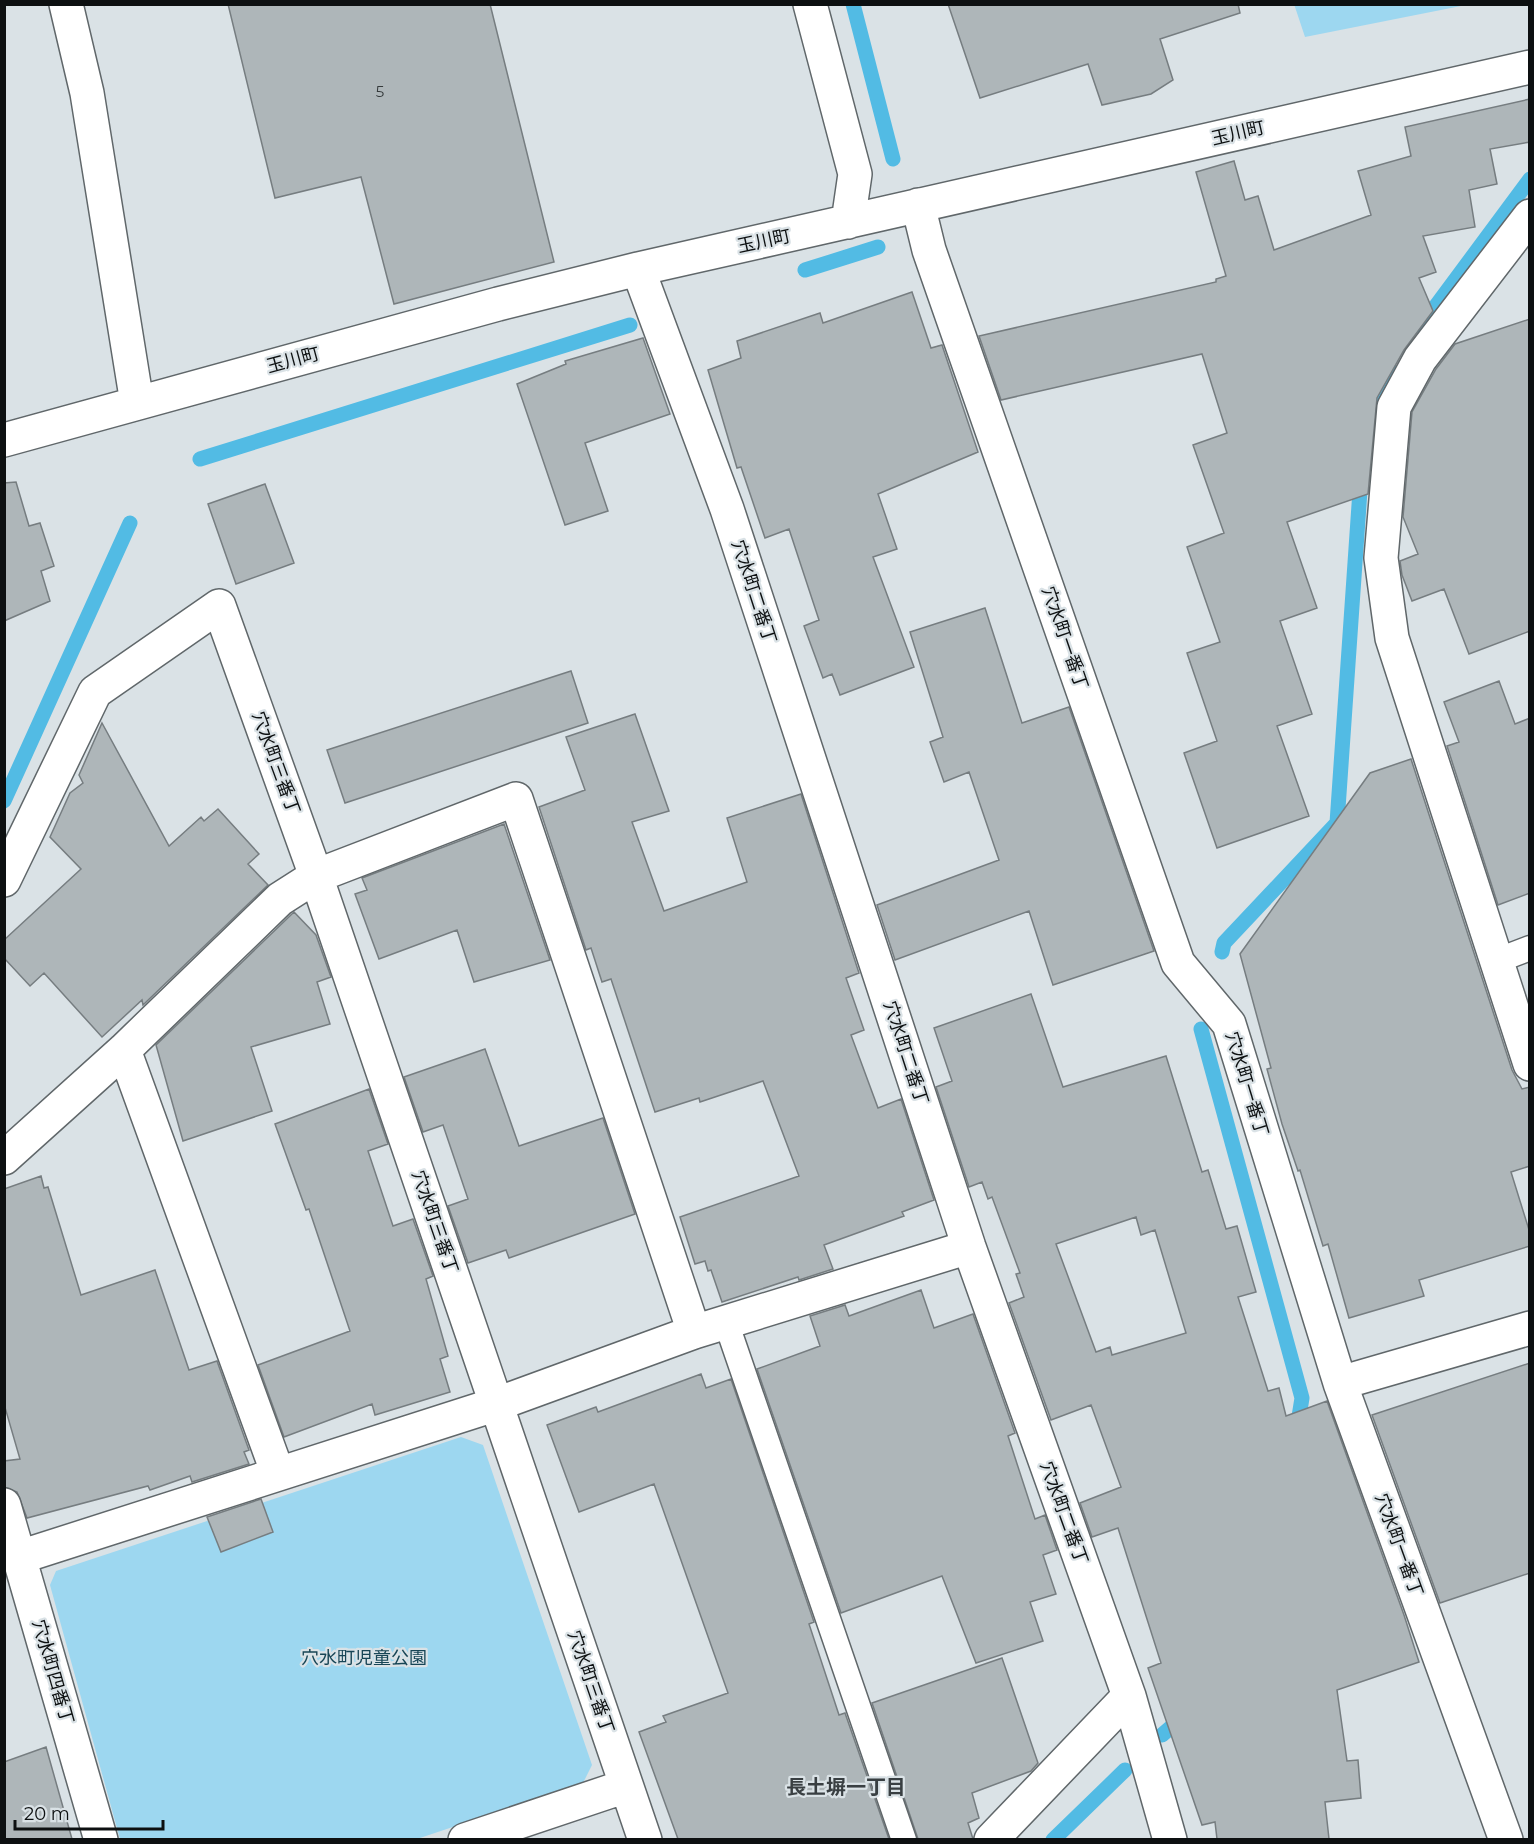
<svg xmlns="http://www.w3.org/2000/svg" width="1534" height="1844" font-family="Montserrat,'Noto Sans JP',sans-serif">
	<rect width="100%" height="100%" fill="#dae2e6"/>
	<path fill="#9dd7f0" d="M1294,4H1466V5L1305,37Z
		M461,1437L483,1445L592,1765L583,1783L417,1839H120L50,1585L56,1571Z"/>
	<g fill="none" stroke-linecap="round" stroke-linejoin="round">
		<path stroke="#52bbe4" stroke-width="15" d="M853,4L893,159
			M805,270L878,247
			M1421,326L1530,179
			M1369,420L1390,370
			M200,459L630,325
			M4,801L130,523
			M1222,952L1224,943L1337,823L1361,476
			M1201,1029L1302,1398L1297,1429
			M1162,1735L1184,1716
			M1053,1840L1125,1770"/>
	</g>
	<path fill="#aeb6b9" stroke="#767d80" stroke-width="1.5" fill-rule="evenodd" d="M228,4H490L554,262L394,304L361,177L275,198Z
		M948,4H1238L1240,13L1160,39L1173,80L1151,94L1102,105L1088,64L980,98Z
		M1530,99V142L1490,149L1497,184L1469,190L1475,227L1423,236L1436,272L1419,278L1433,311L1404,350L1377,398L1368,494L1287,522L1317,608L1280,621L1312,714L1277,726L1309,816L1217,848L1184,753L1217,741L1187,653L1220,642L1187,547L1224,533L1193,445L1227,433L1202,354L1001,400L979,336L1216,282V279L1226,276L1196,172L1234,161L1245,200L1258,196L1274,250L1371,215L1358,171L1411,156L1405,127Z
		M912,292L931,348L942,345L978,452L878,494L897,549L873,557L914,667L840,695L832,674L823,678L804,626L819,620L789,529L765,538L741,467L737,468L708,370L741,358L737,341L820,313L823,323Z
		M1530,319V631L1469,654L1444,589L1412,601L1402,575L1400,561L1418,554L1403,517L1412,412L1436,369L1455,344Z
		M643,338L670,414L585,443L608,511L565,525L517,384L566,364L565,361Z
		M16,482L29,526L40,523L54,566L41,571L50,601L4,621V483Z
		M265,484L294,563L236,584L208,504Z
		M985,608L1022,723L1069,707L1154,951L1053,985L1029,911L895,960L877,905L999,860L969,772L944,782L930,742L943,737L910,632Z
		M571,671L588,723L345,803L327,750Z
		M1499,681L1515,724L1530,718V893L1498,905L1447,746L1459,742L1444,702Z
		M635,714L669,811L632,822L664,911L747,882L727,818L801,794L859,973L846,978L864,1030L851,1035L878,1108L901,1099L934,1200L902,1212L904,1216L824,1245L833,1269L799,1280L798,1277L722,1302L711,1270L708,1271L705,1261L695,1264L680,1217L799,1176L763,1081L700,1102L699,1098L655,1112L611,979L602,982L591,948L586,950L539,807L585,790L566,737Z
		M102,723L169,846L201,817L204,821L218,809L259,854L248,864L268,885L143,1005L142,1000L102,1037L44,973L30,986L4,958V940L81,869L50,837L70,793L83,783L79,775Z
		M1411,759L1512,1070L1522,1089L1530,1087V1166L1511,1172L1530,1233V1246L1419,1280L1424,1296L1349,1318L1328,1244L1323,1246L1300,1170L1298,1171L1282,1124L1267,1069L1271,1068L1240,954L1370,773Z
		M504,824L550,960L474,982L457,930L379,959L355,894L367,890L362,878Z
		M294,912L316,935L331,977L317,982L330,1024L251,1047L272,1111L183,1141L156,1045Z
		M1031,994L1063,1087L1166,1056L1202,1172L1208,1170L1226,1229L1237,1226L1256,1292L1238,1297L1268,1391L1279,1388L1286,1416L1327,1401L1404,1615L1419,1662L1337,1690L1347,1761L1358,1760L1361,1798L1325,1802L1329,1839H1217L1215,1822L1202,1825L1148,1668L1161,1663L1118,1528L1092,1537L1080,1503L1121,1487L1091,1405L1051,1420L1009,1303L1024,1297L1016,1274L1020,1273L992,1197L988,1199L982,1182L969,1187L936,1087L952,1081L934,1028ZM1136,1217L1141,1235L1155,1230L1186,1333L1112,1355L1110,1347L1096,1352L1056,1244Z
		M485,1049L519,1146L603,1118L635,1214L509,1258L506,1250L468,1263L448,1206L468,1199L443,1125L423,1132L404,1077Z
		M369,1089L388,1144L368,1151L393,1226L413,1219L433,1276L426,1279L448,1356L440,1359L450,1392L375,1415L372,1404L284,1437L258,1365L350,1331L309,1209L306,1210L275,1124Z
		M41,1176L44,1188L48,1187L81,1295L155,1270L189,1370L217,1361L249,1450L244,1452L249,1464L192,1482L190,1476L150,1490L148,1486L27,1518L17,1492L4,1487V1461L20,1459L4,1404V1189Z
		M921,1290L934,1328L973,1314L1015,1433L1008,1436L1035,1519L1045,1515L1057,1550L1043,1555L1056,1594L1030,1602L1043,1641L976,1663L942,1576L841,1613L757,1369L820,1346L810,1316L845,1305L849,1316Z
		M1530,1363V1573L1440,1603L1372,1415Z
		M701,1374L706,1388L731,1379L814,1622L809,1624L839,1715L845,1713L889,1839H678L639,1732L666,1722L663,1716L728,1693L654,1484L579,1512L547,1425L596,1407L598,1412Z
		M261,1499L273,1532L221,1552L207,1517Z
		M1002,1658L1038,1763L1031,1771L972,1793L979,1818L968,1823L973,1839H918L872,1703Z
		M46,1747L72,1839H4V1762Z"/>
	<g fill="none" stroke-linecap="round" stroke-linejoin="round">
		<defs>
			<path id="service" d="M1496,961L1530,948
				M726,1322L904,1840"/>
			<path id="minor" d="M66,4L87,93L137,403
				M810,4L855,174L848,222
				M918,205L929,250L1178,963L1229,1024L1340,1383L1506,1840
				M1530,216L1420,359L1394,407L1381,558L1392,638L1530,1064
				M638,269L727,509L969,1247L1129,1696L1170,1840
				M4,440L498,304L638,269L1530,67
				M4,880L95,692L219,606L316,876L645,1840
				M124,1050L278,1474
				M4,1158L124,1050L280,899L316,876L516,799L694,1332
				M1340,1383L1530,1328
				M4,1505L101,1840
				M20,1557L497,1404L694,1332L969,1247
				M465,1840L626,1786
				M991,1840L1129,1696"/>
		</defs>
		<use href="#service" stroke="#60676a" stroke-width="27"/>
		<use href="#minor" stroke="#60676a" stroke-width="36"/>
		<use href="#service" stroke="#fff" stroke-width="24"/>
		<use href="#minor" stroke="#fff" stroke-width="33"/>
	</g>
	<g text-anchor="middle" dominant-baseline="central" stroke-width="4.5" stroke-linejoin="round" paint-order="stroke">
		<g font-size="15" fill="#353a3b">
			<text x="380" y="91">5</text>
		</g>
		<g font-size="18" fill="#0d1011" stroke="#dae2e6">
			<text transform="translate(1238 133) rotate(-13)">玉川町</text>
			<text transform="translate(764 241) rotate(-12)">玉川町</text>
			<text transform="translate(293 360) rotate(-15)">玉川町</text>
			<text transform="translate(754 592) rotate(72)">穴水町二番丁</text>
			<text transform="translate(1065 638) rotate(71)">穴水町一番丁</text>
			<text transform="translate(276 763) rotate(70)">穴水町三番丁</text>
			<text transform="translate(906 1053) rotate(72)">穴水町二番丁</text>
			<text transform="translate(1247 1084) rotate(73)">穴水町一番丁</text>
			<text transform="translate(435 1222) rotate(71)">穴水町三番丁</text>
			<text transform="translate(1064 1513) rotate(70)">穴水町二番丁</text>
			<text transform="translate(1399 1545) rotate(70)">穴水町一番丁</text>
			<text transform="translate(53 1672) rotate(74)">穴水町四番丁</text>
			<text transform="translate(591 1682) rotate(71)">穴水町三番丁</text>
		</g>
		<g font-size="18" fill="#174556" stroke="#dae2e6">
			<text x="364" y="1658">穴水町児童公園</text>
		</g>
		<g font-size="20" font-weight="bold" fill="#393f42" stroke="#dae2e6">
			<text x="846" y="1787">長土塀一丁目</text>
		</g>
	</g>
	<rect width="1534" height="1844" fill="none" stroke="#0d1011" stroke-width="12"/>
	<path d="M15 1820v9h148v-9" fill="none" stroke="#0d1011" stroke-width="3"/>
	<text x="24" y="1820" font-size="18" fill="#0d1011" stroke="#dae2e6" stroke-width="4.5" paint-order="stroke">20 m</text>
</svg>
